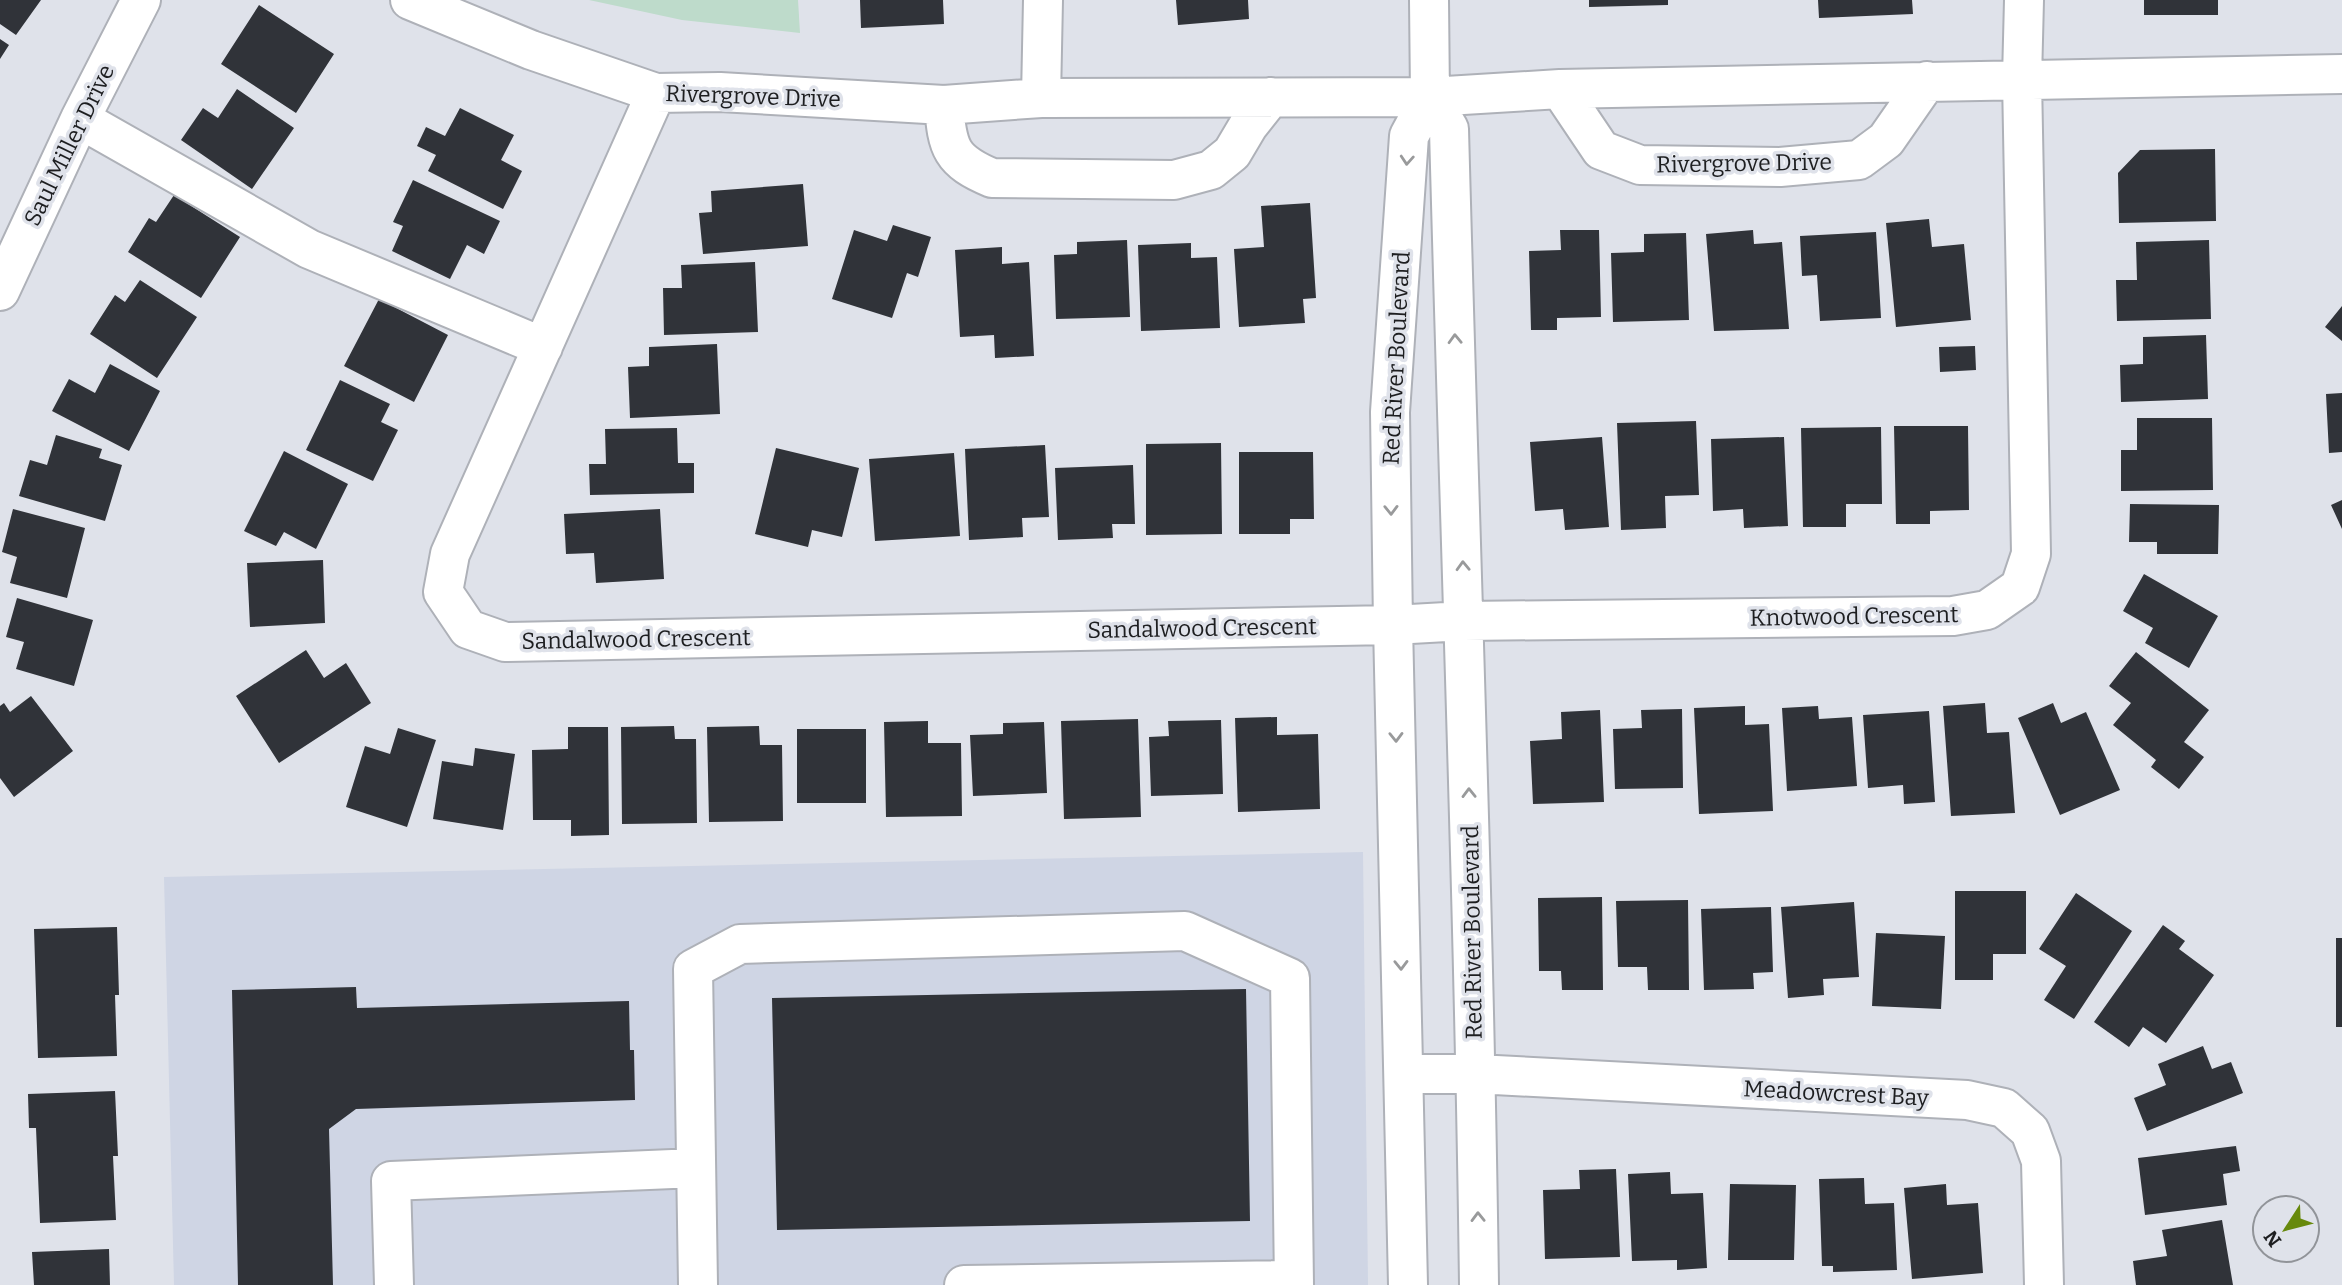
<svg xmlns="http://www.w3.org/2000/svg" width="2342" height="1285" font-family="Bitter,serif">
	<rect width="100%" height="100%" fill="#dfe2ea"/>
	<path fill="#cfd5e4" d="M1363,852L1368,1285H174L164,877Z"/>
	<path fill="#bedbcb" d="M589,0H798L800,33L682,20Z"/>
	<path fill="#303339" d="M0,0H41L16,35L0,24Z
		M860,0H943L944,24L861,28Z
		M1176,0H1248L1249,19L1178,25Z
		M1589,0H1668V5L1589,7Z
		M1818,0H1912L1913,14L1819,18Z
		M2144,0H2218V15H2144Z
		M259,5L334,54L296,113L221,64Z
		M0,39L9,45L0,59Z
		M237,89L294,128L252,189L181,140L203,108L218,118Z
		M460,108L514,135L501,160L522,171L503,209L428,171L436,155L417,146L426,127L445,136Z
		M2215,149L2216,221L2119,223L2118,173L2140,150Z
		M413,180L500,221L484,254L467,245L450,279L392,251L403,226L393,222Z
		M803,184L808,246L703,254L699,213L712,212L711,191Z
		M174,195L240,237L201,298L128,252L149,218L156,222Z
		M1310,203L1316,298L1303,299L1305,323L1239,327L1234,249L1264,247L1261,206Z
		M1929,219L1932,247L1964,244L1971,320L1896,327L1886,223Z
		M893,225L931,237L918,277L907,273L892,318L832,299L854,230L887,241Z
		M1560,230H1599L1601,317L1557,318V330H1531L1529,251L1561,250Z
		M1753,230L1754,244L1782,242L1789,329L1714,331L1706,234Z
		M1876,232L1881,318L1820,321L1817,275L1802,276L1800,236Z
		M1686,233L1689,320L1613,322L1611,253L1644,252V234Z
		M1127,240L1130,317L1056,319L1054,255L1077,254V242Z
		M2209,240L2211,319L2117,321L2116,280H2137L2136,242Z
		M1191,243V258L1217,257L1220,328L1141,331L1138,245Z
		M1002,247V264L1029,262L1034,356L995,358L994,335L960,337L955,250Z
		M755,262L758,332L664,335L663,288H682L681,265Z
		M140,280L197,317L157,378L90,334L115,295L125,302Z
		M379,299L448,335L414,402L344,366Z
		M2342,306V341L2325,327Z
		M2206,335L2208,399L2121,402L2120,365L2143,364V337Z
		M717,344L720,414L630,418L628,367L649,366V347Z
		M1975,346L1976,370L1940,372L1939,347Z
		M110,364L160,391L129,451L52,411L69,379L95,393Z
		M340,380L390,404L381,422L398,430L373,481L306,450Z
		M2342,393V452L2329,453L2326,394Z
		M2137,418H2212L2213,490L2121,491V450H2137Z
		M1696,421L1699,495L1665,496L1666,528L1621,530L1617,423Z
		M1894,426H1968L1969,510L1930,511V524H1896Z
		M1881,427L1882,504H1846V527H1803L1801,428Z
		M677,428L678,463H694V493L590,495L589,464H606L605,429Z
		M56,435L102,449L99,458L122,465L105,521L19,496L30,460L47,465Z
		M1602,437L1609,527L1565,530L1563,509L1535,511L1530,442Z
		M1784,437L1788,526L1744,528L1743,509L1713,511L1711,439Z
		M1221,443L1222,534L1146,535V444Z
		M1045,445L1049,517L1022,518L1023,537L969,540L965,449Z
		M776,448L859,468L842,537L812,530L808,547L755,534Z
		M284,451L348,484L316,549L284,532L276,546L244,531Z
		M1239,452H1313L1314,519H1290V534H1239Z
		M954,453L960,536L875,541L869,459Z
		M1133,465L1135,524H1112L1113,538L1058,540L1055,468Z
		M2342,500V529L2331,505Z
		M2130,504L2219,505L2218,554H2157V542H2129Z
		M13,509L85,528L67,598L10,583L17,557L2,552Z
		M660,509L664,579L596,583L594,553L566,554L564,514Z
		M323,560L325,623L250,627L247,563Z
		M2144,574L2218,616L2189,668L2145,643L2153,628L2123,611Z
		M17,598L93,620L74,686L16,669L24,642L6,637Z
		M306,650L324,678L346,663L371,703L279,763L236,696Z
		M2136,652L2209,710L2184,742L2204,757L2179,789L2151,767L2156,760L2113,725L2131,703L2109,686Z
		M31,696L73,751L14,797L0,778V706L4,703L10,712Z
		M1985,703L1987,733L2009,732L2015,813L1951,816L1943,706Z
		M2053,703L2061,723L2086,712L2120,790L2060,815L2018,718Z
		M1745,706V725L1769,724L1773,811L1699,814L1694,708Z
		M1818,706L1819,719L1852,717L1857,786L1787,791L1782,708Z
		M1682,709L1683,788L1615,789L1613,729L1642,728L1641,710Z
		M1600,710L1604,802L1533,804L1530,741L1562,739L1561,712Z
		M1929,711L1935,802L1904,804L1903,785L1868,788L1863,715Z
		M1277,717V735L1318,734L1320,809L1238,812L1235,718Z
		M1138,719L1141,817L1064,819L1061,721Z
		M1221,720L1223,794L1151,796L1149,737L1169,736L1168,721Z
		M928,721V743H961L962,816L886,817L884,722Z
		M1044,722L1047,793L973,796L970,735L1003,734V723Z
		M674,726L675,739H696L697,823L622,824L621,727Z
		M759,726L760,745H782L783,821L709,822L707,727Z
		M568,727H608L609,835L571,836V820H533L532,750L568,749Z
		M398,728L436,740L407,827L346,807L365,746L390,754Z
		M797,729H866V803H797Z
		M475,748L515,754L503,830L433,819L442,761L473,766Z
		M1955,891H2026V954H1993V980H1955Z
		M2076,893L2132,931L2074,1019L2044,1000L2066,966L2039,949Z
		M1602,897L1603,990H1562L1561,971H1539L1538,898Z
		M1688,900L1689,990H1648L1647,967H1618L1616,901Z
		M1854,902L1859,977L1823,979L1824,995L1788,998L1781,907Z
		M1771,907L1773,972L1753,973L1754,989L1704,990L1701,909Z
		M2163,925L2185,941L2179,949L2214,975L2166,1043L2143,1027L2129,1047L2094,1022Z
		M117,927L119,995H115L117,1056L38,1058L34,929Z
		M1876,933L1945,936L1941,1009L1872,1006Z
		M2336,938H2342V1027H2336Z
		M356,987L357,1008L629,1001L630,1050H634L635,1100L356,1109L329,1129L333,1285H238L232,990Z
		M1246,989L1250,1221L777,1230L772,998Z
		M2203,1046L2212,1069L2231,1062L2243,1093L2147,1131L2134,1098L2166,1085L2158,1064Z
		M115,1091L118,1156H113L116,1220L40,1223L36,1128H29L28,1094Z
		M2236,1146L2240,1171L2223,1174L2227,1205L2145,1215L2138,1158Z
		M1616,1169L1620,1257L1545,1259L1543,1190L1580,1189L1579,1170Z
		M1670,1172L1671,1194L1703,1193L1707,1268L1677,1270V1260L1632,1261L1628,1174Z
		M1864,1178L1865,1204L1894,1203L1897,1270L1833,1272V1266H1822L1819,1179Z
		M1730,1184L1796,1185L1794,1260H1728Z
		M1946,1184L1947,1205L1978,1203L1983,1273L1912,1279L1904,1188Z
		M2222,1220L2233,1285H2136L2133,1261L2167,1256L2162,1230Z
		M109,1249L110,1285H34L32,1252Z"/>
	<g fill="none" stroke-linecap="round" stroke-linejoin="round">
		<defs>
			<path id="minor" d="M410,0L531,50L656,93L720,92L944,105L1041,98L1430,97L1560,89L2342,74
				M1560,89L1601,150L1640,165L1780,167L1859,160L1886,140L1927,81
				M656,93L450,554L443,592L468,629L505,642L1393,625L1464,621L1953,616L1987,610L2020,587L2031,554L2022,79L2024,0
				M1430,97L1449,129C1459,514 1474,899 1479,1285
				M1041,98L1043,0
				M944,105C947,148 951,161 992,178L1174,180L1211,170L1232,153L1248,126L1271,97
				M80,119L309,249L543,347
				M0,291L80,119L141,0
				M1404,1074H1476L1967,1100L2004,1108L2030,1131L2041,1161L2044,1285
				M394,1285L391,1181L696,1168
				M698,1285L693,969L740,944L1185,931L1290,978L1294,1285
				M964,1285L1294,1280
				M1408,1285L1393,625L1390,412L1409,136L1430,97L1429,0"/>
		</defs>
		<use href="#minor" stroke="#aeb1b8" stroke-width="42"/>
		<use href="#minor" stroke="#fff" stroke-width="38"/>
	</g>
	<defs><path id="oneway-chevron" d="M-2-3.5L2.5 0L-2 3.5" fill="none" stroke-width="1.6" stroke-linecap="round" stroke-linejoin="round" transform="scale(1.75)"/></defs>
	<g stroke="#999a9b">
		<use href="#oneway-chevron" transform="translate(1407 160) rotate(94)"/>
		<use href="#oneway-chevron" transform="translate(1455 339) rotate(-92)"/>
		<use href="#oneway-chevron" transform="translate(1391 510) rotate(89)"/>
		<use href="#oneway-chevron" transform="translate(1463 566) rotate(-92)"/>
		<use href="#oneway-chevron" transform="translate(1396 737) rotate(89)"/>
		<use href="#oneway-chevron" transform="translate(1469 793) rotate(-91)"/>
		<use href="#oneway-chevron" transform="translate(1401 965) rotate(89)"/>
		<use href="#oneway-chevron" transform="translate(1478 1217) rotate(-91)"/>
	</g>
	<g text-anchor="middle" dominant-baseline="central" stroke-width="7" stroke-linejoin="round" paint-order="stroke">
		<g font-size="23" fill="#1d1e20" stroke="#dfe2ea">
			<text transform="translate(753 96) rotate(2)">Rivergrove Drive</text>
			<text transform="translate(69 145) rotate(-64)">Saul Miller Drive</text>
			<text transform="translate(1744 163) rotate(-1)">Rivergrove Drive</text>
			<text transform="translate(1396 358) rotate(-87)">Red River Boulevard</text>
			<text transform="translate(1854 616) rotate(-1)">Knotwood Crescent</text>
			<text transform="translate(1202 628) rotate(-1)">Sandalwood Crescent</text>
			<text transform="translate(636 639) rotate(-1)">Sandalwood Crescent</text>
			<text transform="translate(1472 932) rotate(-91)">Red River Boulevard</text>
			<text transform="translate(1836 1093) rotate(3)">Meadowcrest Bay</text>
		</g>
	</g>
	<g transform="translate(2286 1229) rotate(234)"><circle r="33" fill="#dfe2ea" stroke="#919499" stroke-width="2"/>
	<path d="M0-5L12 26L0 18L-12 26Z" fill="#67890c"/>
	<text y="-10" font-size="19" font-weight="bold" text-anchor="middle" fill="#1d1e20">N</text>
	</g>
</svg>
